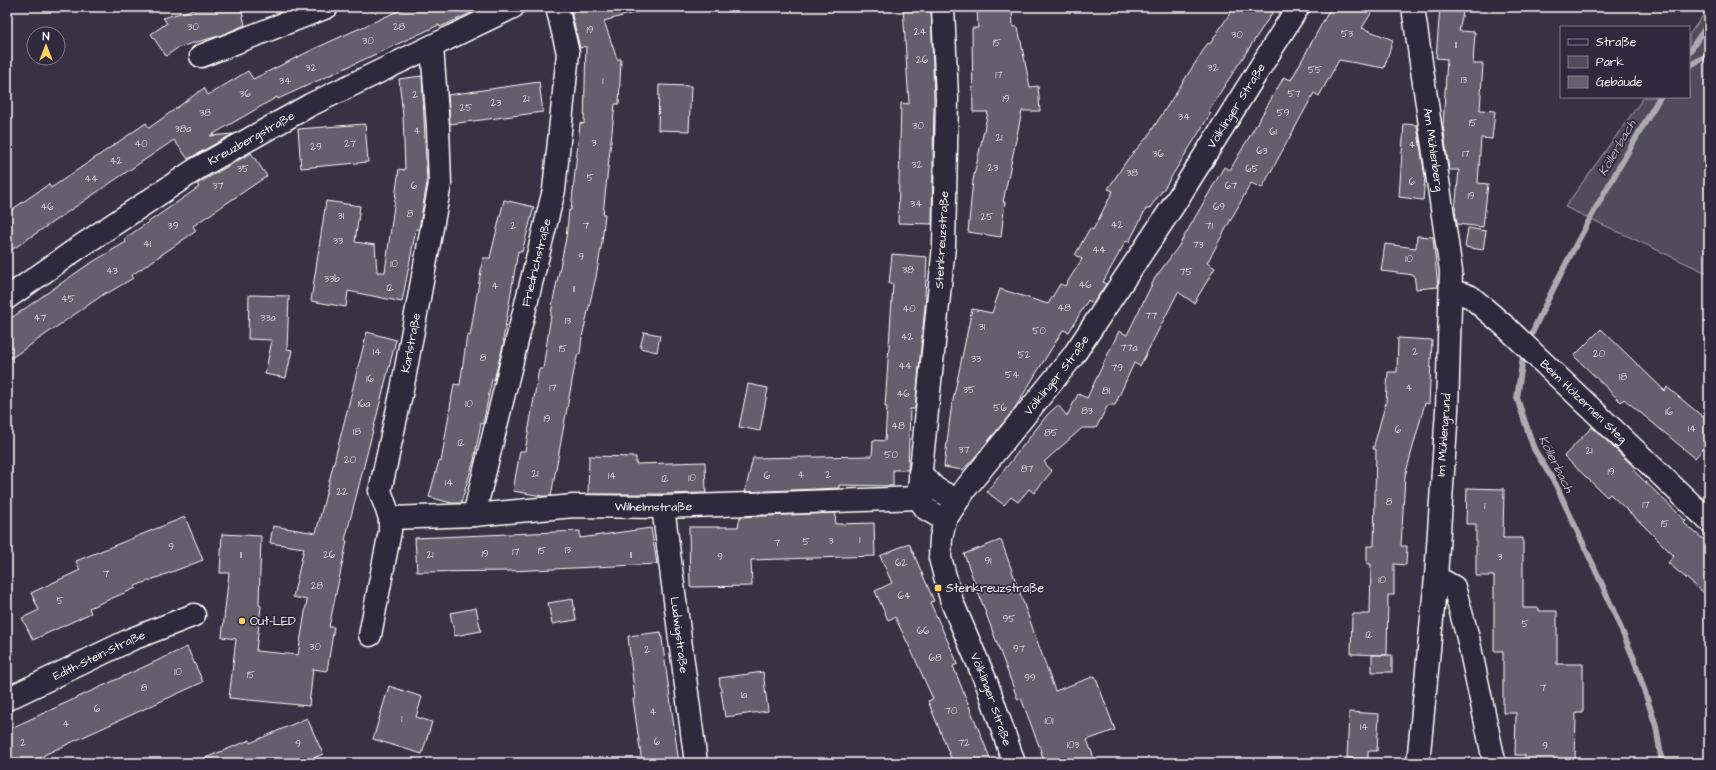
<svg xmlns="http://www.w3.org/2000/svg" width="1716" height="770" font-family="'Architects Daughter',sans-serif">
	<rect width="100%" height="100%" fill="#373345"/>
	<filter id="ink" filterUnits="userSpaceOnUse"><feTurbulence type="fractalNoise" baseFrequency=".025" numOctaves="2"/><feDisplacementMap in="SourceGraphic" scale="8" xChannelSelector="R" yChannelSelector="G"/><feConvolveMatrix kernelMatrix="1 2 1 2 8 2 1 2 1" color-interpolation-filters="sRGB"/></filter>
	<g filter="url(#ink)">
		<path fill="#514c5c" stroke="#a8a6ae" d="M1709,7V274L1565,207L1644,97H1689V35Z"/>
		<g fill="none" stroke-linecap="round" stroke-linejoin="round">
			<path stroke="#adabb2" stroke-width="6" d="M1689,52L1709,23
				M1689,66L1709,54
				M1528,342C1566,257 1613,177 1660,97
				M1524,350L1517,398L1534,449L1556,485L1601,582L1634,659L1656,726L1662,763"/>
		</g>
		<path fill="#635f6d" stroke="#fff" d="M202,7H241L245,25L219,36L179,47L166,56L151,34L167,23L163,18Z
			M407,7H484L440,27L439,25L278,99L277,97L210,136L233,134L188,159L174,140L7,253V213L49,184L51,188L146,123L149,128L204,88L208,95L248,71L253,79L316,48Z
			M570,7H636L637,12L604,21L617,59H621L619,104H615L603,214H605L602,242L596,277L582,337L580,354H578L575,365L551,496H542L513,491L520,451H525L539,369H543L553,301L566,238L569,210H571L580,123L584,124L586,46L580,48Z
			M903,7H931L934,99L932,224L898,223L901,103L909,104Z
			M977,7H1012L1013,27H1018L1030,87L1038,86L1040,111H1022L1003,202H1005L1001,237L968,232L973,180L988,112H973L972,28H978Z
			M1234,7H1276L1208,111L1211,113L1165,187L1149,209H1146L1129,242L1126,241L1103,282L1106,284L1093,304L1088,300L1069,332L1063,330L1013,411L975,457L963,470L944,467L951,410L972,309L992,313L1000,289L1048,304L1060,284L1065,286L1082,259L1075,255L1090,228L1093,230L1113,191L1108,189L1127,160L1148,136L1208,43L1210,44Z
			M1331,7H1375L1362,28L1393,40L1384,68L1339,60L1319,96L1314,93L1262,188L1251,183L1207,263L1215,268L1194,303L1178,292L1140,366L1134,363L1115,405H1108L1096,428H1082L1044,462L1052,471L1034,493L1029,489L1018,502L1011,497L1004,505L987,492L1047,415L1058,405L1067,416L1078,394L1087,398L1119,331L1127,335L1155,278L1178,247L1224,167L1230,170L1284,77L1291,80Z
			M1440,7H1464L1459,31L1475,32L1473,64H1483L1480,110L1495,111L1492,139L1481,138L1478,183L1488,184L1483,227L1457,224L1455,210L1459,170H1449L1443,125L1447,59L1436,58Z
			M422,76L427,183L419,229H416L402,302L348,291L346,307L311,301L326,201L360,206L355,242L375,245L377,272H385L399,169L405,170L403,116L399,79Z
			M539,82L543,112L450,124L448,95Z
			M659,85L691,86L689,131L658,130Z
			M365,124L368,162L301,168L298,129Z
			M1404,124L1417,125L1425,177L1423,200L1399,197Z
			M251,153L267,176L193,226L196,231L132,275L133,278L108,293L107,292L7,361V321L86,266L126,242L124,239L199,187L197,184Z
			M504,200L534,207L522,252L518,251L503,340L504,342L494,380L492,379L483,424L481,423L474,460L461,503H451L429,497L439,461L441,462L454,384L460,385L467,335L470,336L483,258H490Z
			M1468,228L1486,231L1483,250L1465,247Z
			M1417,236L1433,237L1438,287L1416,289L1414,275L1381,271L1385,244L1416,248Z
			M892,254L927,257L925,296H926L915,409H910L908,470H893V486L839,485V488L745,492L753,458L872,456L873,440L885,441L887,407H885L893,284H889Z
			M249,295L289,296L287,349L292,350L286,378L265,374L272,340L248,339Z
			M1601,329L1665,391L1667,387L1709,422V442L1695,458L1624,399L1621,402L1574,356Z
			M367,332L396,340L345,540L347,541L329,627H334L327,671L313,669L309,706L229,698L236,639L222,637L229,573H220L222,534L261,536L259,605L261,606L256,651L298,655L307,600L293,597L304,548L270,543L273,526L316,533Z
			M644,332L660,335L657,352L640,348Z
			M1398,338L1432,340L1429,404L1425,403L1405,476L1401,546H1407L1406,565L1394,564V595H1388L1387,655L1351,654L1352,614H1370L1371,564H1367V546H1374L1376,449H1373L1386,402L1388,372H1397Z
			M748,384L768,388L760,431L739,427Z
			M1592,427L1635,468L1633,470L1686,521L1684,523L1709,544V597L1668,563L1674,556L1644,526L1610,494L1607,497L1564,456Z
			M589,456L636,457V464L705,462L706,493L663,494H588Z
			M1467,488L1504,489L1503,538H1523V608H1539V611H1557V664H1583V713H1576L1575,763H1525V755H1515L1516,713H1503V651H1494V576H1476V524H1466Z
			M836,513L835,524L874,523L875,556L751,560L752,586L690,587L689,527H738L740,517Z
			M185,517L203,560L135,586L136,588L89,608L91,613L33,640L22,618L39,610L31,593L80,570L76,561Z
			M651,528L657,564L511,571L417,572L415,538L580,531V538Z
			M1001,540L1055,691L1095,676L1115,730L1087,740L1096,763H1044L1041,751L1021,698L1018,700L964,554Z
			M909,543L934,601L930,602L958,664L953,666L992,763H953L928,701L933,699L912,652L895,617L888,620L875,591L892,583L880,556Z
			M573,599L576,620L552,624L548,603Z
			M476,608L481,631L455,636L450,613Z
			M661,632L679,763H642L633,699H635L628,636Z
			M187,647L203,682L44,755V756L31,763H10L7,757V730Z
			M1372,655H1392V672H1372Z
			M763,672L768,711L725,717L719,678Z
			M389,686L422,697L416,717L432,722L422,754L373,739Z
			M1349,712L1379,714L1377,751H1368V759L1347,758Z
			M307,718L323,754L302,763H195V762L250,740V743Z"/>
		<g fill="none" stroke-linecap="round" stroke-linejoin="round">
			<defs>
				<g id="street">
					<path id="s1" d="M1413,7L1451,271L1447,410L1436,577L1418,763"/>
					<path d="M201,56L327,7"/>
					<path id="s2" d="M1451,293L1463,294L1471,297L1506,327L1709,521"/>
					<path id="s3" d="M7,298L78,248L198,168L310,105L513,7"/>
					<path id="s4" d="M663,507L696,763"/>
					<path id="s5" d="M474,515L554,190L568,53L557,7"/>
					<path id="s6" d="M390,518L474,515L574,506L663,507L918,498"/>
					<path id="s7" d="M945,520L966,488L1073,356L1173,206L1298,7"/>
					<path d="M1436,577L1454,587L1468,638L1494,761"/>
					<path id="s8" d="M370,635L390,531V518L380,491L402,390L440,184L438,127L432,47"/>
					<path id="s9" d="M7,699L132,639L194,615"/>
				</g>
				<g id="secondary">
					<path id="s10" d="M943,7L947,99L944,246L918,498L926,509L945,520L941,538L940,558L952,602L987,684L1014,763"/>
					<path d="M920,473L936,489L957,500"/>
				</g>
			</defs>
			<use href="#street" stroke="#fff" stroke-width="25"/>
			<use href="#secondary" stroke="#fff" stroke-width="25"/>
			<use href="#street" stroke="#2f2a3d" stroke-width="22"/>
			<use href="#secondary" stroke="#2f2a3d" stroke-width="22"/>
		</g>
	</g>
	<g fill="#ffd166" stroke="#2f2a3d" stroke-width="1.5">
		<rect x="934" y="584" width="8" height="8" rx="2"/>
		<circle cx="242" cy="621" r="4"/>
	</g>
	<g text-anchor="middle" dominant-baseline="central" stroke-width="3.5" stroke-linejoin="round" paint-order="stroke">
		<g font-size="10" fill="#d8d7da">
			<text x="193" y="27">30</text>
			<text x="399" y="27">28</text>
			<text x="590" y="30">19</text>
			<text x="920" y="32">24</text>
			<text x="1347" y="34">53</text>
			<text x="1237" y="35">30</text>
			<text x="368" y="41">30</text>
			<text x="997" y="43">15</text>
			<text x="1456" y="45">11</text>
			<text x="922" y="60">26</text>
			<text x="311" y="68">32</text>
			<text x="1213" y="68">32</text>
			<text x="1315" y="70">55</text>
			<text x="999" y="75">17</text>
			<text x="1464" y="80">13</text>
			<text x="285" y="81">34</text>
			<text x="603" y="81">1</text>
			<text x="245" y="94">36</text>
			<text x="1294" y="94">57</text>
			<text x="415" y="95">2</text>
			<text x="526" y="99">21</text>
			<text x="1006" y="99">19</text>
			<text x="496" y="103">23</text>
			<text x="466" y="108">25</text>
			<text x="205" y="113">38</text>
			<text x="1283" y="113">59</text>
			<text x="1184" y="117">34</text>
			<text x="1473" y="123">15</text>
			<text x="918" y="126">30</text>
			<text x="183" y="129">38a</text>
			<text x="417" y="131">4</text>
			<text x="1273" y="132">61</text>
			<text x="999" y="138">21</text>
			<text x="594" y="143">3</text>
			<text x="141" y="144">40</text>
			<text x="350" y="144">27</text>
			<text x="1412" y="145">4</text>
			<text x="316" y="147">29</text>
			<text x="1262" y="151">63</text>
			<text x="1158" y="154">36</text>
			<text x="1466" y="154">17</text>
			<text x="116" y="161">42</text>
			<text x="917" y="165">32</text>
			<text x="993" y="168">23</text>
			<text x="243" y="169">35</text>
			<text x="1252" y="169">65</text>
			<text x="1132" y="173">38</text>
			<text x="590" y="178">5</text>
			<text x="91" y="179">44</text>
			<text x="1412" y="182">6</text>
			<text x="218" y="186">37</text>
			<text x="414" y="186">6</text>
			<text x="1231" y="186">67</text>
			<text x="1471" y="196">19</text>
			<text x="916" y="204">34</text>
			<text x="47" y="207">46</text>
			<text x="1219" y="207">69</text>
			<text x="410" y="214">8</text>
			<text x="341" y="216">31</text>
			<text x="987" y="217">25</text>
			<text x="1117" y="225">42</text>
			<text x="173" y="226">39</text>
			<text x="513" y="226">2</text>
			<text x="586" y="226">7</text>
			<text x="1209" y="226">71</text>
			<text x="338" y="241">33</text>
			<text x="147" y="244">41</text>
			<text x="1198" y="245">73</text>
			<text x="1099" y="250">44</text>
			<text x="581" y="257">9</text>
			<text x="1409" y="259">10</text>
			<text x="394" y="264">10</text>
			<text x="908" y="270">38</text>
			<text x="112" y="271">43</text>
			<text x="1186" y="272">75</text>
			<text x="332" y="279">33b</text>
			<text x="1085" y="285">46</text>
			<text x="495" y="286">4</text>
			<text x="390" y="288">12</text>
			<text x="574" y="289">11</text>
			<text x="68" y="299">45</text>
			<text x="1064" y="308">48</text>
			<text x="909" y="309">40</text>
			<text x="1151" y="316">77</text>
			<text x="40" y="318">47</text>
			<text x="268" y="318">33a</text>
			<text x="568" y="321">13</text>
			<text x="982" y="327">31</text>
			<text x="1039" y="331">50</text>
			<text x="907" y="337">42</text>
			<text x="1129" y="348">77a</text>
			<text x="563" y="349">15</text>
			<text x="377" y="352">14</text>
			<text x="1415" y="352">2</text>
			<text x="1599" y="354">20</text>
			<text x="1024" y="355">52</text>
			<text x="483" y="358">8</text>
			<text x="976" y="359">33</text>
			<text x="905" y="366">44</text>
			<text x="1117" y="368">79</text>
			<text x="1012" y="375">54</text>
			<text x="1623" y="377">18</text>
			<text x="370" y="379">16</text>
			<text x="553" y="388">17</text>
			<text x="1409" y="388">4</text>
			<text x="969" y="390">35</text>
			<text x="1106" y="391">81</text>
			<text x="903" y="394">46</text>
			<text x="364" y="404">16a</text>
			<text x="469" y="404">10</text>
			<text x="1000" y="408">56</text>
			<text x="1087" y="411">83</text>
			<text x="1669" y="412">16</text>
			<text x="547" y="419">19</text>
			<text x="898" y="426">48</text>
			<text x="1692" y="429">14</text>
			<text x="1398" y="430">6</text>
			<text x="357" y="432">18</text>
			<text x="1051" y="433">85</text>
			<text x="461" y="443">12</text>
			<text x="964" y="450">37</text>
			<text x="1589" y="451">21</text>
			<text x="891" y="455">50</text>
			<text x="350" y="460">20</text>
			<text x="1027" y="469">87</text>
			<text x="1611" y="472">19</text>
			<text x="535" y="474">21</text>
			<text x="801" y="475">4</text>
			<text x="828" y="475">2</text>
			<text x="612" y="476">14</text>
			<text x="767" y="476">6</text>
			<text x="692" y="478">10</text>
			<text x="665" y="479">12</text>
			<text x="449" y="483">14</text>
			<text x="342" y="492">22</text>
			<text x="1389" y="502">8</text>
			<text x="1646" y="505">17</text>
			<text x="1485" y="506">1</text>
			<text x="1665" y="524">15</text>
			<text x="860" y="540">1</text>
			<text x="831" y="541">3</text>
			<text x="806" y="542">5</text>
			<text x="777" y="543">7</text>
			<text x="171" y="547">9</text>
			<text x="568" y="550">13</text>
			<text x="542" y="551">15</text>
			<text x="516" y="552">17</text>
			<text x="485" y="554">19</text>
			<text x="241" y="555">11</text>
			<text x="329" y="555">26</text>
			<text x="430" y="555">21</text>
			<text x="631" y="555">11</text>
			<text x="720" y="557">9</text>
			<text x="1500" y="557">3</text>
			<text x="988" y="561">91</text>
			<text x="901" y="563">62</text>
			<text x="106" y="574">7</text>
			<text x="1382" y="580">10</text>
			<text x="317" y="586">28</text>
			<text x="904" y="596">64</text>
			<text x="60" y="601">5</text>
			<text x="1009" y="619">95</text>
			<text x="1525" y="624">5</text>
			<text x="923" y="631">66</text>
			<text x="1369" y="635">12</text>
			<text x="315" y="647">30</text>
			<text x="1019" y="649">97</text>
			<text x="647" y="650">2</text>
			<text x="935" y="658">68</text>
			<text x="178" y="672">10</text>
			<text x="251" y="675">15</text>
			<text x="1030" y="678">99</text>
			<text x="144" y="688">8</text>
			<text x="1543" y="688">7</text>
			<text x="744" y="695">1a</text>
			<text x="97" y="709">6</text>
			<text x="951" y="711">70</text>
			<text x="653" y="712">4</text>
			<text x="402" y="719">1</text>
			<text x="1049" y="721">101</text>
			<text x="66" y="724">4</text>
			<text x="1364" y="727">14</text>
			<text x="657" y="742">6</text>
			<text x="23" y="743">2</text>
			<text x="964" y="743">72</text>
			<text x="298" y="744">9</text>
			<text x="1073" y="745">103</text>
			<text x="1545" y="746">9</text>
		</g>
		<g font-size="12" fill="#fff" stroke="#2f2a3d">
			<text stroke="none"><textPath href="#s7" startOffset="507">Völklinger Straße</textPath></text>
			<text stroke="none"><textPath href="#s3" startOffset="292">Kreuzbergstraße</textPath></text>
			<text stroke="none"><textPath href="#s1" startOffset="144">Am Mühlenberg</textPath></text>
			<text transform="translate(942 240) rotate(-87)">Steinkreuzstraße</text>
			<text stroke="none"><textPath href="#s5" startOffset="260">Friedrichstraße</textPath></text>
			<text stroke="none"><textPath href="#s8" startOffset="299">Karlstraße</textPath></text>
			<text stroke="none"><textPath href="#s7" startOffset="183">Völklinger Straße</textPath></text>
			<text stroke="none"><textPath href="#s2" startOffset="174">Beim Hölzernen Steg</textPath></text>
			<text transform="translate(1444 435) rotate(-86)">Im Mühlengrund</text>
			<text stroke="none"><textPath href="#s6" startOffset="264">Wilhelmstraße</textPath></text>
			<text stroke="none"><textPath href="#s4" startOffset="129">Ludwigstraße</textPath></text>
			<text stroke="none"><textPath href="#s9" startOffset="102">Edith-Stein-Straße</textPath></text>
			<text stroke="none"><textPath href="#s10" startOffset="717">Völklinger Straße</textPath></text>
		</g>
		<g font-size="12" fill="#fff" stroke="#2f2a3d" text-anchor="start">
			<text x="946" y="588">Steinkreuzstraße</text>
			<text x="250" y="621">Out-LED</text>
		</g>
		<g font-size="13" font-style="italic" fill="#b4b2b9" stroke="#2f2a3d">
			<text transform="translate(1617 148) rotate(-60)">Köllerbach</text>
			<text transform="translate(1556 464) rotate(63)">Köllerbach</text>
		</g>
	</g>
	<rect width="1716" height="770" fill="none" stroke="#2f2a3d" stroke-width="24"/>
	<rect x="12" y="12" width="1692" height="746" fill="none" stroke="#fff" stroke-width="1.5" filter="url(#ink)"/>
	<rect x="1560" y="26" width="130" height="72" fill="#2f2a3d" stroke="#827f8b"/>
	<rect x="1568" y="39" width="20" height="6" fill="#2f2a3d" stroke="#827f8b"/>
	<text x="1596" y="46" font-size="12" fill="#ffffff">Straße</text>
	<rect x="1568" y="56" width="20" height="12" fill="#514c5c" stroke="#827f8b"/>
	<text x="1596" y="66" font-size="12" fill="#ffffff">Park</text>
	<rect x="1568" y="76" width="20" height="12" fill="#635f6d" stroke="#827f8b"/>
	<text x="1596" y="86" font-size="12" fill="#ffffff">Gebäude</text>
	<g transform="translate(46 46)"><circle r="19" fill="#2f2a3d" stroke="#827f8b"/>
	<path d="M0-3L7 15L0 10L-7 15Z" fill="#ffd166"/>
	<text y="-6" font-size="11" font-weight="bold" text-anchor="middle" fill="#ffffff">N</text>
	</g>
</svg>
